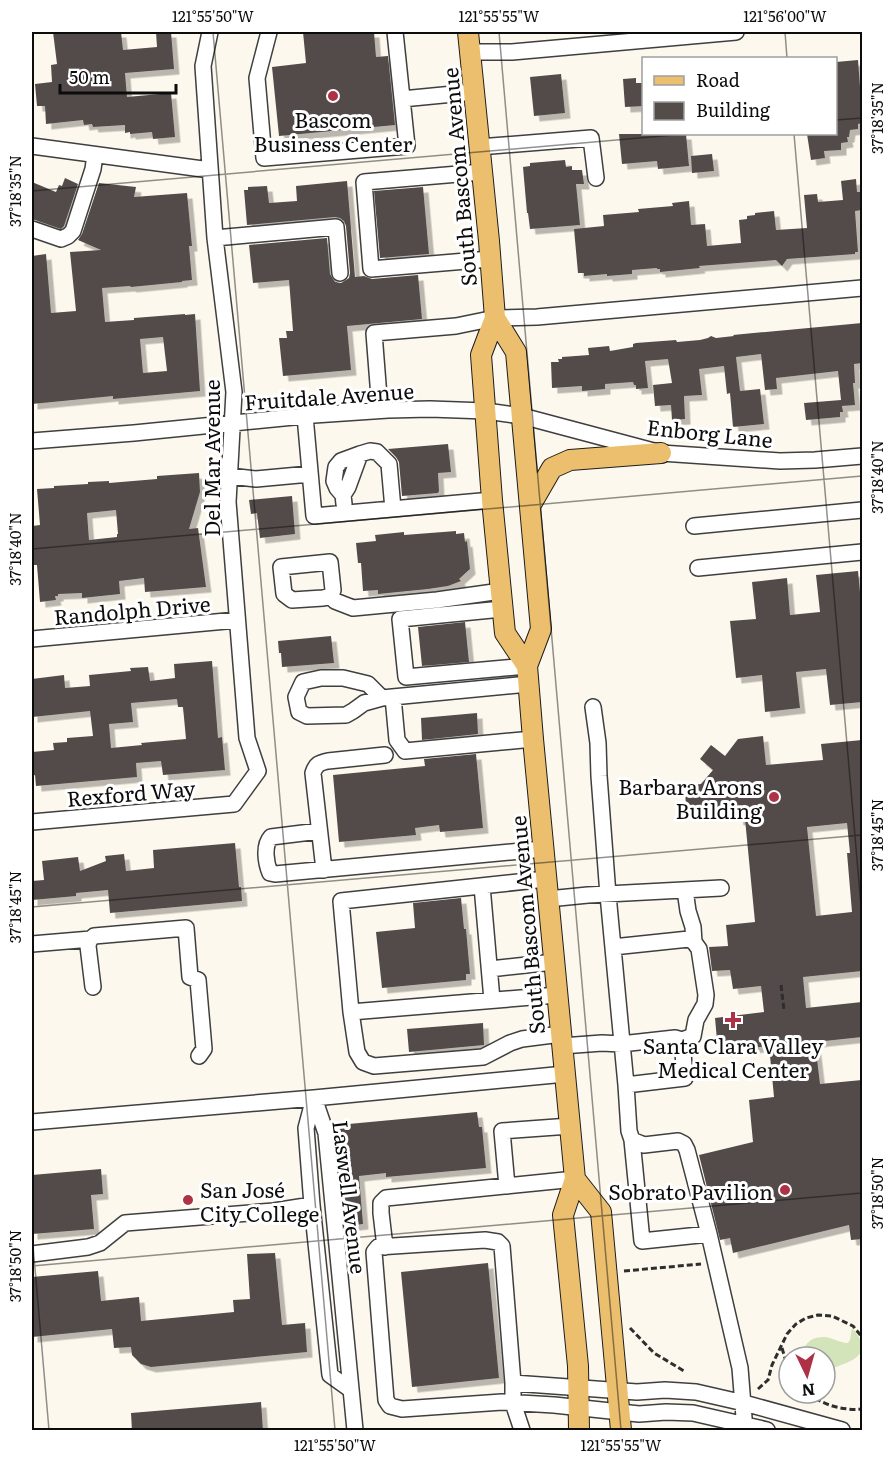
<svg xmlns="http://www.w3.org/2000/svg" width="894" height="1462" font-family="Literata,serif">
	<defs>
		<filter id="shadow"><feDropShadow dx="5.5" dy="5.5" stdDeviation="0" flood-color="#0004"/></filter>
	</defs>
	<rect width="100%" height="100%" fill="#fdf8ed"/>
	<path fill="#d4e4ba" d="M852,1328C878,1357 848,1362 825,1371V1357H801C803,1345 811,1336 824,1337C832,1337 839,1343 848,1343L850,1340Z"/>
	<path fill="#534c49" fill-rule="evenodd" filter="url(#shadow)" d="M53,32H121L123,50L157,47L156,32H171L174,69L125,73L127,97L171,93L175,137L153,139L152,132L130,134V132L125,133V125L93,127L92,124L84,125L83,120L46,124L45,106H37L35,84L52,82L51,65L57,64Z
		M303,32H374L376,57L388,56L395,125L279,136L272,67L306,63Z
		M858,60L861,100H862V123L858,124V129L850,130L849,137H847L848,142L841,143V150L824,151L825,158L811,160L807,134H836V83H837L836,62Z
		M561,74L565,113L534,116L530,77Z
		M636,78V83H644V106L625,107L623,79Z
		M619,134H686L689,166L658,169L657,161L622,164Z
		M712,154L714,171L692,173L691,156Z
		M565,160L566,167L572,166V170H582L584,184H576L580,225L530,229L528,213H527L523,167L530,166V163Z
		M65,178L78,184L64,226L61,229L32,219V182L56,192L59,185L62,186Z
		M856,179L857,192H862V210L855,211L858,252H855V254L787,259L782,266L776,260L699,266L700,268L660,272V269H657V268L632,270V274L607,276V274L584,276V273H578L574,229L604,226L603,215L639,212L638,209L673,206L672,203L689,201L691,225L705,224L707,246L741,243L739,220L747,219V216L755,215V213L774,211L776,230L807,228L804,195L817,194L818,202L843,200L841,181Z
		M347,181L355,277L364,276L372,279L418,275L422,319L347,326L351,370L283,376L279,338H287L286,331H293L289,280L253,283L249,245L327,238L330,274L335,282L341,283L349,278L350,273L346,226L344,221L340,218L335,217L247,225L244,190H248V187L267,186L269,203L297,201L296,186Z
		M99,183L136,187L134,197L187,193L192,246H189L192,280L182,281V282L131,287L130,286L102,288L105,322L134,320V318L185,314V315L195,314L200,391L113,399V396L32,404V256L46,254L51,313L76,311L70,252L101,250L78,240L82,234ZM163,337L167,371L143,373L140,339Z
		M423,187L429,254L380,258L374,191Z
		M862,323V363L854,364L855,383H853L855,405L842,406L843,412H840V417L806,420L804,403L841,400L838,371L776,378L777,389L765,390L761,354L736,357L740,391L760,389L764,424L733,427L730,393L727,394L724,366L699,369L702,395L684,396L685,419L672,420L671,405L655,406L653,385L672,383L668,359L645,361L648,388L636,389V385H634L633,382L605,384V389L582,391V386L552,388L551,362H559L558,359H562V357L589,355L588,348L609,346L610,351L633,347V344L636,343L676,340L677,342L700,340L708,338L711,336L716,338L734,336L733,335Z
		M448,444L451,472L438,473L439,491L438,493L402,496L399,462L396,457L388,449Z
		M199,473L200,492L189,529L198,528L206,587L145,592L144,578L119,581L120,594L82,598V593L58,594V596H55L56,600L40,602L37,565H32V549H34L32,526L40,525L37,489L54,488V486L88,484V482L109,481V483L157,479V476ZM116,510L118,534H117V537L89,540L87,513Z
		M292,496L295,534L260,538L257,513L251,514L249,500Z
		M456,531V534L464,533L465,542L467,541L470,569L459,579L461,581L448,586L428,589L378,594V590L363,591L361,563H358L356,543L376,541L375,535L404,532V535Z
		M858,571L862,613V702L830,705L826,669L796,672L800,708L765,712L762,675L736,678L730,621L756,619L752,582L787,578L790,615L820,612L816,575Z
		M465,622L469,662L422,666L418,627Z
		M331,636L334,663L282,667L281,653H279L278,641Z
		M212,661L218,738L222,737L225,770L163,775L161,761L136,763L137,777L36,786L35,775L32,776V752L54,750L53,743L67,742V738L93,736L90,711L32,717V679L64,675L65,688L90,686L89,675L131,671L130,668L148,667L150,681L175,678L174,664ZM177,699L178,707H183L186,739L141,743L142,745L111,748L109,724L133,722L131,703Z
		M477,713L478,734L422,740L421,718Z
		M763,736L766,765L823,760L821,744L862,740V971L803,977L806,1008L862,1002V1037L815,1042L820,1084L862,1080V1239L851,1240L849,1225L733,1253L730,1238L720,1240L699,1155L753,1142L749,1100L774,1097L772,1076L769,1046L724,1051L723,1039L717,1040L715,1018L764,1012L761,986L733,989L730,970L712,971L709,947L728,946L726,925L755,922L745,819L738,820L737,814L722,815V809L687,812L684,786L701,784L713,770L700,759L711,745L725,756L738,739ZM847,823L850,853H847L852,912L816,916L807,827Z
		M476,754L483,828L440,832L439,825L415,828L416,835L339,842L333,775L425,766L424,759Z
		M235,843L239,887H241L242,901L110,913L108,890L76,893V896L32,900V881L44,880L42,861L78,857L80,871L106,861L105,856L124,854L126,871L154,868L153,850Z
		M461,898L464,929H466L470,974H466V980L382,988L376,932L415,928L413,903Z
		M483,1023L484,1045L409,1052L407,1029Z
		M477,1112L479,1127H482L486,1168L386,1177V1173L359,1176L363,1224L347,1226L338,1125Z
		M101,1169L103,1194L91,1195L94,1229L32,1234V1175Z
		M275,1253L282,1325L305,1323L307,1352L151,1367L141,1364L132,1355L131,1347L114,1348L112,1329L32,1337V1277L98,1271L101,1301L139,1297L141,1321L234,1312L233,1300L250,1299L247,1254Z
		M488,1263L499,1378L412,1387L401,1272Z
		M261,1402L263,1431H132L131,1413Z"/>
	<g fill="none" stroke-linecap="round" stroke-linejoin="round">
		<defs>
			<path id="minor" d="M269,32L257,78L264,158L407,146L395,32
				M470,52H512L736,32
				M402,99L474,92
				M32,146L210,170
				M479,147L591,138L596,178
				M482,172L364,182L371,269L490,259
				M32,229L61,239L68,236L73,231L93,169L95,155
				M215,238L336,227L340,273
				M380,410L374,333L456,326L495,318L537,317L862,288
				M305,416L314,516L492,500
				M32,441L134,433L314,415L388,410L430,409L486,411L522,416L661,453L780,461L815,460L862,456
				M230,476L256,479L310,474
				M343,495L337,488L334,481L336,467L341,461L360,454L370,451L377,452L389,464L393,509
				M344,504L343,495L348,487L360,454
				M694,526L862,510
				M698,568L862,552
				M331,596L333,590L330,562L281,567L284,594L292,600L323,598L331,596L335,601L353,608L437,600L501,591
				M502,609L400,619L406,677L527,666
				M32,639L237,620
				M393,697L397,740L405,751L533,739
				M382,698L368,684L343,678H321L303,682L296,697L299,712L307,716L346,715L353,711L364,703L382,698L528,684
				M32,822L234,804L258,771L247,738L228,502L234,392L215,238L203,66L210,32
				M319,831L271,837C263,846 266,863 270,873L275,874L543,849
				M324,870L313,773C316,764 319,763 328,761L385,755
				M546,879L341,901L351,1012L357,1052L363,1062L374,1066L483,1057L510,1043L522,1039L561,1034
				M482,886L492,1000
				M685,890L688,911L693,927L694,942
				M548,899L588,895L721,888
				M32,944L91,939
				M613,947L689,939L694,942L699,949L706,995L705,1004L696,1020L693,1036L682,1040
				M490,969L554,962
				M93,987L88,946L89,941L94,936L186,928L190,977L198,980L204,1049L199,1056
				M351,1012L557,995
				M562,1046L602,1043L621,1044L675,1038L682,1040L685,1078L626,1085L608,895L599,776L598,743L593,707
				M626,1085L629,1131L632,1140L644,1145L678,1141L684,1144L687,1150L709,1234L740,1368L745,1430
				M314,1098L326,1133L355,1430
				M314,1098L306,1128L312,1205L330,1375L351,1390
				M32,1122L314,1098L565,1074
				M632,1140L642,1241L709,1234
				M507,1186L502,1131L570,1126
				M385,1247L381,1213V1203L386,1198L575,1179
				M32,1254L88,1247L100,1243L125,1223L274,1211L312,1205
				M513,1383L637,1392L665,1390L696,1392L744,1403L842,1430
				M522,1430L513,1403V1383L502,1246L498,1242L485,1240L378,1247L374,1252L386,1400L390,1406L402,1409L502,1402L554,1405L639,1414L666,1412L693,1413L767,1430"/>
			<path id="major" d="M468,32L489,241L495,318L481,355L492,500L505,633L527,666
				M495,318L516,352L541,629L527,666L533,739L575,1179L563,1215L578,1366L579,1430
				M530,506L552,468L570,460L661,453
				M575,1179L601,1212L621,1430"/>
		</defs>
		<use href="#minor" stroke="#3f3f3f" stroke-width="18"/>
		<use href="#major" stroke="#1d1d1d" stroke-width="22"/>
		<path stroke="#2e2e2e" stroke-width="3" stroke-dasharray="6 3" stroke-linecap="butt" d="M781,985L784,1010
			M624,1271L701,1264
			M630,1328L654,1353L684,1371
			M782,1348L789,1372
			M758,1389L768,1380L772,1365L787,1334L796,1324L806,1318L818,1315L832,1316L853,1326L862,1337
			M808,1393C822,1405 844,1411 862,1409"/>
		<use href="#minor" stroke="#fff" stroke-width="15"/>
		<use href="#major" stroke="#ebbf6e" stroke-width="20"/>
	</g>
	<path fill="none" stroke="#0c0c0c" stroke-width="1.5" stroke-opacity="0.45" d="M213,32L335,1430M499,32L621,1430M785,32L787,58M836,120L862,118M794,134L862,917M32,191L685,134M32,549L862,476M32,907L862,835M32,1234L49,1430M32,1266L862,1193"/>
	<g fill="#ae3245" stroke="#fff" stroke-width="2">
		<circle cx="333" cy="96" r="6"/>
		<circle cx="774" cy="797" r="6"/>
		<path d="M730 1011h6v6h6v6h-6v6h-6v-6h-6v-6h6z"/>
		<circle cx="785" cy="1190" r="6"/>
		<circle cx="188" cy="1200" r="6"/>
	</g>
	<g text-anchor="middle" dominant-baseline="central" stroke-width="6" stroke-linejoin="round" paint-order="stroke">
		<g font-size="21" fill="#0c0c0c" stroke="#fff">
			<text x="333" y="118">Bascom<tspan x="333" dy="24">Business Center</tspan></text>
			<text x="762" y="785" text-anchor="end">Barbara Arons<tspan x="762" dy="24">Building</tspan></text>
			<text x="733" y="1044">Santa Clara Valley<tspan x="733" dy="24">Medical Center</tspan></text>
			<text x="200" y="1188" text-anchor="start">San José<tspan x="200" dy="24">City College</tspan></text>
			<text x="773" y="1190" text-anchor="end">Sobrato Pavilion</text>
		</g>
		<g font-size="21" fill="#0c0c0c" stroke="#fff">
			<text transform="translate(458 177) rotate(-95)">South Bascom Avenue</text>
			<text transform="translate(329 395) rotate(-4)">Fruitdale Avenue</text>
			<text transform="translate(710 432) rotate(6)">Enborg Lane</text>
			<text transform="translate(210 458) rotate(-90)">Del Mar Avenue</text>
			<text transform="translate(132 609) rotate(-5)">Randolph Drive</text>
			<text transform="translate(131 792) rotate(-5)">Rexford Way</text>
			<text transform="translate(526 925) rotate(-95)">South Bascom Avenue</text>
			<text transform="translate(351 1197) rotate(83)">Laswell Avenue</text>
		</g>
	</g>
	<rect width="894" height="1462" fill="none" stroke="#ffffff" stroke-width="66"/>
	<rect x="642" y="57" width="195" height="78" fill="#ffffff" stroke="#9e9e9e" stroke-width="1.5"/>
	<rect x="654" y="76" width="30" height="9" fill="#ebbf6e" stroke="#9e9e9e" stroke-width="1.5"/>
	<text x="696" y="87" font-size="18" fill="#0c0c0c">Road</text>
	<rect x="654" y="102" width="30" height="18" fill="#534c49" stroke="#9e9e9e" stroke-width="1.5"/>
	<text x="696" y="117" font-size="18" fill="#0c0c0c">Building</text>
	<g transform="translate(807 1375) rotate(175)"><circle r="28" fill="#ffffff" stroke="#9e9e9e" stroke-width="1.5"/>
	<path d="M0-4.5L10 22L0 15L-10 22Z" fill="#ae3245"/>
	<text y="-9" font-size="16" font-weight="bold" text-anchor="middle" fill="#0c0c0c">N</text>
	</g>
	<path d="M60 84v9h116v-9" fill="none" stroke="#0c0c0c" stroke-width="3"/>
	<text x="69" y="84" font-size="18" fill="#0c0c0c" stroke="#ffffff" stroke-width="4.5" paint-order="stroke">50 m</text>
	<rect x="33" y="33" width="828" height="1396" fill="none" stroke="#0c0c0c" stroke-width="2"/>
	<g font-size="15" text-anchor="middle" fill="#0c0c0c">
		<text x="213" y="22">121°55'50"W</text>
		<text x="499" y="22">121°55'55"W</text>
		<text x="785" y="22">121°56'00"W</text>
		<text transform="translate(878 118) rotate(-90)" y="5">37°18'35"N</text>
		<text transform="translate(16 191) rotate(-90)" y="5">37°18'35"N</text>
		<text transform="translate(878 477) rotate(-90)" y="5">37°18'40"N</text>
		<text transform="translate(16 549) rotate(-90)" y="5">37°18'40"N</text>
		<text transform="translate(878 835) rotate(-90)" y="5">37°18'45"N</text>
		<text transform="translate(16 907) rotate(-90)" y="5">37°18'45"N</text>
		<text transform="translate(878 1193) rotate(-90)" y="5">37°18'50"N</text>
		<text transform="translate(16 1266) rotate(-90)" y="5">37°18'50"N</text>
		<text x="335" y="1451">121°55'50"W</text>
		<text x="621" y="1451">121°55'55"W</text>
	</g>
</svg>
